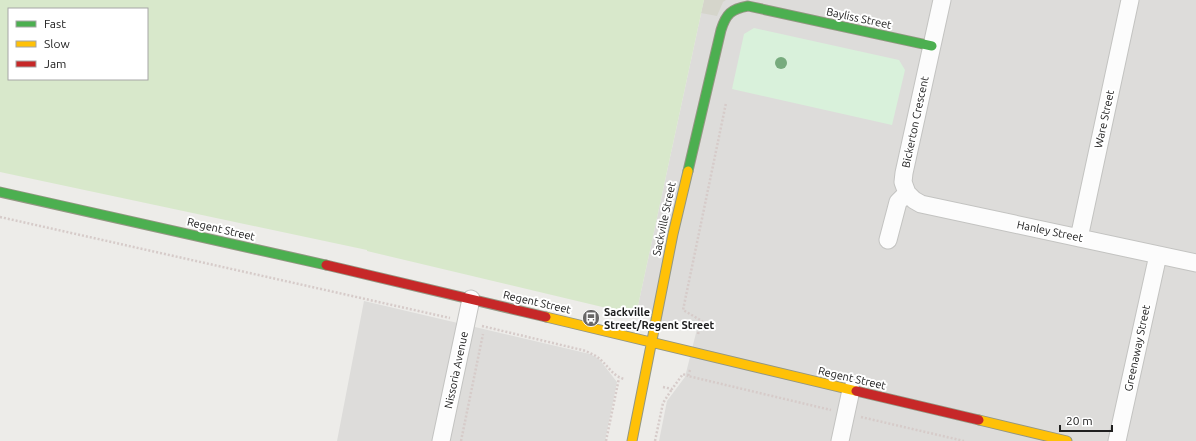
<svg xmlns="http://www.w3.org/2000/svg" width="1196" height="441" font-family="Ubuntu,sans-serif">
	<rect width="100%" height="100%" fill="#edece9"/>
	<path fill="#dddcda" d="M704,0H1196V441H659L667,401L685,377L697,329L636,315Z
		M364,301L590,354L599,359L617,382L605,441H337Z"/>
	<path fill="#d5d5cb" d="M704,0H726L723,2L717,16L701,13Z"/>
	<path fill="#d8e8cb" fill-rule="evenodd" d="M0,0H704L636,315L367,251V250L0,172ZM9,9H147V79H9Z"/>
	<path fill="#d9f1db" d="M754,28L899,60L905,70L892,125L732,89L744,34Z"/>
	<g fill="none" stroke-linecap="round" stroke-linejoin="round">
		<defs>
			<path id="street" d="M907,193L914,200L921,204L1196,263
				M1079,238L1130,0
				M888,240L898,202L907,193L903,182L904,173L942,0
				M441,441L471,299
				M840,441L851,390
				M1117,441L1158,255"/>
			<path id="fast" d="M688,171L721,30C726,14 731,9 748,6L932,46
				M0,192L326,265"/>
			<path id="slow" d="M546,317L856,391
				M979,420L1067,441
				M632,441L673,234L688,171"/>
			<path id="jam" d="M326,265L546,317
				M856,391L979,420"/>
		</defs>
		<use href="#street" stroke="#c3c3c1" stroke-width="19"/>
		<use href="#fast" stroke="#939682" stroke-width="11"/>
		<use href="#slow" stroke="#939682" stroke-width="11"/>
		<use href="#jam" stroke="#939682" stroke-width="11"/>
		<path stroke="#d6cbc9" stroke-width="2.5" stroke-dasharray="2 2" stroke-linecap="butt" d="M0,217L450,318
			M482,326L582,350C586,351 590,353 594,355C606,361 611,376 624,379
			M698,334L702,321L683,310L726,103
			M690,370L688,376L831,410
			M663,387L672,389L683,374L688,376
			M861,417L964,441
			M461,441L483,334
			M606,441L619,378
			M655,441L663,403L672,389"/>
		<use href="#street" stroke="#fcfcfc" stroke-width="17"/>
		<use href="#fast" stroke="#4caf50" stroke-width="9"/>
		<use href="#slow" stroke="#ffc107" stroke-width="9"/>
		<use href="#jam" stroke="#c62828" stroke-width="9"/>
	</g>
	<circle fill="#77ab7d" cx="781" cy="63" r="6"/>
	<defs>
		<symbol id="bus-disc" viewBox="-11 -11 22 22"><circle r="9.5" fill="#686766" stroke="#fff"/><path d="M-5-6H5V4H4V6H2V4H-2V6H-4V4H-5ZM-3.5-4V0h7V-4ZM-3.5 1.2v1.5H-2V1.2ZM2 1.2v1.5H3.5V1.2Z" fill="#fff"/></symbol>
	</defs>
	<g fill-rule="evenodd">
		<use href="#bus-disc" x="581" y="308" width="20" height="20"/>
	</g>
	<g text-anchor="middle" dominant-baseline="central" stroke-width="4" stroke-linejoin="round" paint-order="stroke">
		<g font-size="11" fill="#202020" stroke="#fff">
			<text transform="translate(859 18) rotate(12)">Bayliss Street</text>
			<text transform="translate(1104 119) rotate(-78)">Ware Street</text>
			<text transform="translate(915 122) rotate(-78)">Bickerton Crescent</text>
			<text transform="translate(664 219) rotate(-78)">Sackville Street</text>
			<text transform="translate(221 229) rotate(13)">Regent Street</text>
			<text transform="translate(1050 231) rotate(12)">Hanley Street</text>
			<text transform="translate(537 302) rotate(13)">Regent Street</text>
			<text transform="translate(1137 348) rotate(-78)">Greenaway Street</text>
			<text transform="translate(456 370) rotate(-78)">Nissoria Avenue</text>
			<text transform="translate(852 378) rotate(13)">Regent Street</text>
		</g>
		<g font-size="11" font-weight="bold" fill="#202020" stroke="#fff" text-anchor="start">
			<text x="604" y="312">Sackville<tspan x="604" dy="13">Street/Regent Street</tspan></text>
		</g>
	</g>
	<rect x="8" y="8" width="140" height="72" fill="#ffffff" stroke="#a6a6a6"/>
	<rect x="16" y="21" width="20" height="6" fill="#4caf50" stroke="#a6a6a6"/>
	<text x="44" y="28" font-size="12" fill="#202020">Fast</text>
	<rect x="16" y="41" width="20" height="6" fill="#ffc107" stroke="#a6a6a6"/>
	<text x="44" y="48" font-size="12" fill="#202020">Slow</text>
	<rect x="16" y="61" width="20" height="6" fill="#c62828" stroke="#a6a6a6"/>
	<text x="44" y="68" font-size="12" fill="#202020">Jam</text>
	<path d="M1060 425v6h52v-6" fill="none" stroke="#202020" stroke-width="2"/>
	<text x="1066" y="425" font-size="12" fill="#202020" stroke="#ffffff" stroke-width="3" paint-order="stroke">20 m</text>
</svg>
